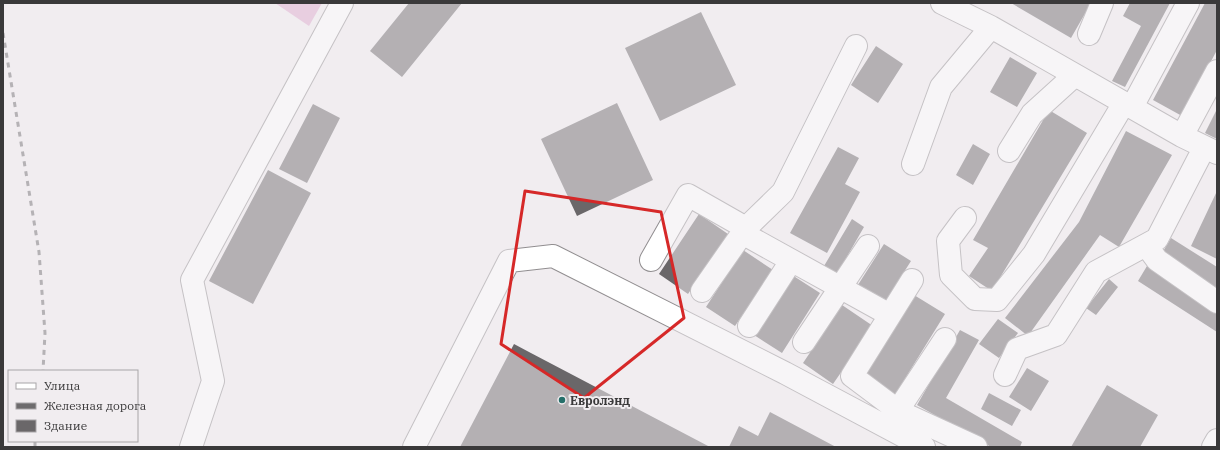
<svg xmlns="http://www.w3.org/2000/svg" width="1220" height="450" font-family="'IBM Plex Serif',serif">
	<rect width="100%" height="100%" fill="#f1edf0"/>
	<path fill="#dea9cc" d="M275,3H322L309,26Z"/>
	<path fill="#6a6769" d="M409,3H462L402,77L370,51Z
		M1011,3H1091L1071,38Z
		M1130,3H1170L1125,87L1112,81L1141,26L1123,16Z
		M1205,3H1217V50L1182,116L1153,100Z
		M701,12L736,85L660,121L625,48Z
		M876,46L903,64L878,103L851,85Z
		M1010,57L1037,73L1017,107L990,92Z
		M617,103L653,180L577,216L541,139Z
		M313,104L340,118L307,183L279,169Z
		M1217,109V139L1205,133Z
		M1049,110L1087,133L992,291L969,276L988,248L973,240Z
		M1126,131L1172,155L1119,247L1100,235L1028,336L1005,318L1079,222Z
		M973,144L990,154L973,185L956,175Z
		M838,147L859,158L845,184L860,192L827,253L790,233Z
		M268,170L311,193L253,304L209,281Z
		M1217,191V259L1191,246Z
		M699,214L728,234L688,294L659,274Z
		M852,219L864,227L837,274L824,266Z
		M1171,238L1217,267V288L1162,253Z
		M884,244L911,261L883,305L856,288Z
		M743,250L773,270L735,326L706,307Z
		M1147,266L1217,310V332L1138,281Z
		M792,275L820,293L782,353L754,335Z
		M1109,279L1118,287L1096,315L1086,308Z
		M914,295L945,314L893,398L862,379Z
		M842,305L873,326L833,384L803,363Z
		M998,319L1018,333L999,358L979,344Z
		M960,330L979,340L946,398L1022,442L1020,447H991L917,405Z
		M514,344L529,352L710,447H460Z
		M1027,368L1049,381L1031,411L1009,397Z
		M1107,385L1158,415L1140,447H1071Z
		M989,393L1021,410L1012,426L981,409Z
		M770,412L836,447H729L739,426L758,436Z"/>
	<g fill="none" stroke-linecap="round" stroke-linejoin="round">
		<defs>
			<path id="minor" d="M942,3L991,27L1182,136L1217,153
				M1089,34L1102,3
				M1132,107L1188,3
				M1182,136L1217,71
				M1009,151L1032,114L1075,75
				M913,164L941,87L991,27
				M965,218L948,241L951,275L975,299L997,300L1034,254L1124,103
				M1146,245L1157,260L1217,302
				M651,260L688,195L746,228L751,238L890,315
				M912,280L852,376L900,412L976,447
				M702,291L746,228L783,192L856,46
				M749,326L791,261
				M804,342L868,246
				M1005,375L1017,349L1056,335L1096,272L1157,239L1204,148
				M897,425L904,401L945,339
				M191,447L213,381L192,280L342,3
				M414,447L509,261L553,256L785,373L924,447
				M1213,447L1217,440"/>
		</defs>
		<use href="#minor" stroke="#918e90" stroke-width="24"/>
		<use href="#minor" stroke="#fff" stroke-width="22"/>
		<path stroke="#6d6b6d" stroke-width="3" stroke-dasharray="5 5" stroke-linecap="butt" d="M3,33L39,252L45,333L43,371
			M35,447V441"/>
	</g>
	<path d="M0 0H1220V450H0ZM525,191L661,212L684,318L584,398L501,344Z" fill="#f1edf0" fill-opacity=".55" fill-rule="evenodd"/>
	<path fill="none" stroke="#d62828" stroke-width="3" stroke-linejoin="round" d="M525,191L661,212L684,318L584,398L501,344Z"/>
	<circle fill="#256f6a" stroke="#f1edf0" stroke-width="1.5" cx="562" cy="400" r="4"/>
	<g text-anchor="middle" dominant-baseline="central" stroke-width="4" stroke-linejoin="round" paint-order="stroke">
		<g font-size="12" font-weight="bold" fill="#3a393a" stroke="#f1edf0" text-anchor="start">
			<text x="570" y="400">Евролэнд</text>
		</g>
	</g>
	<rect width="1220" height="450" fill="none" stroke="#3a393a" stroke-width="8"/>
	<rect x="8" y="370" width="130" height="72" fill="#f1edf0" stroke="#a8a5a7"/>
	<rect x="16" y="383" width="20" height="6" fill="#ffffff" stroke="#a8a5a7"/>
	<text x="44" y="390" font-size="12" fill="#3a393a">Улица</text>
	<rect x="16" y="403" width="20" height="6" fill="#6d6b6d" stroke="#a8a5a7"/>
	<text x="44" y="410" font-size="12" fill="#3a393a">Железная дорога</text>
	<rect x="16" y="420" width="20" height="12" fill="#6a6769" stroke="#a8a5a7"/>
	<text x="44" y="430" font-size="12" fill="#3a393a">Здание</text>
</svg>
